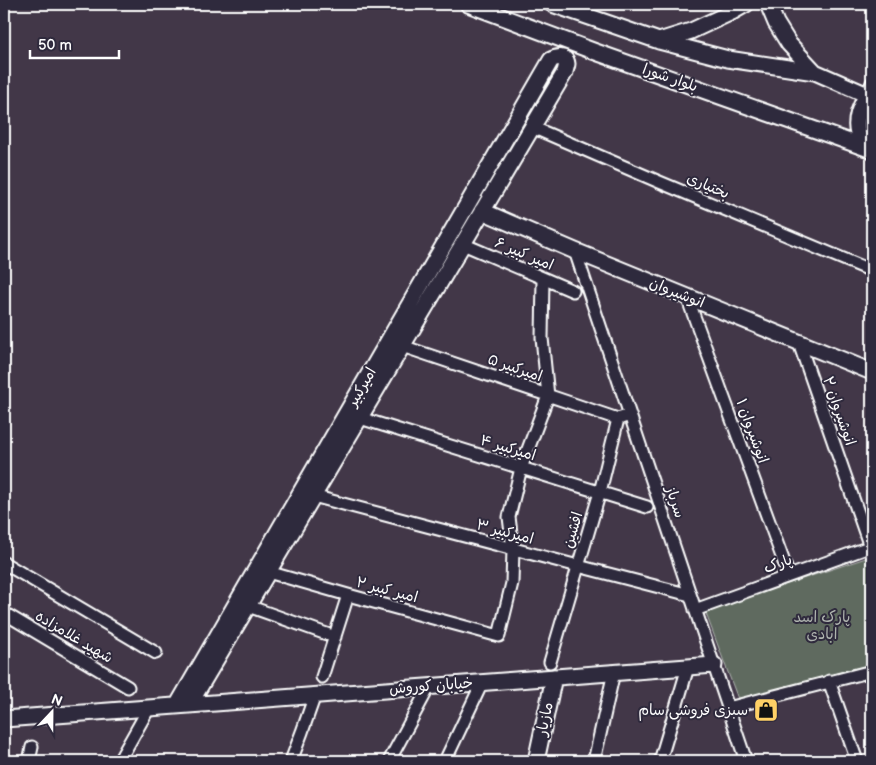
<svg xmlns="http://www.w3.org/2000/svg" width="876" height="765" font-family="'Balsamiq Sans','Playpen Sans Arabic',sans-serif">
	<rect width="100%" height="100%" fill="#423748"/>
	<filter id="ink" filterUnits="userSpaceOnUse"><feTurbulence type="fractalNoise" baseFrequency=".02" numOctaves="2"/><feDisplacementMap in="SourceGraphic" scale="10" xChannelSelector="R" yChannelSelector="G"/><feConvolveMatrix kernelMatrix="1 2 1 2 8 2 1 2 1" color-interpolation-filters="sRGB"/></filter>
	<g filter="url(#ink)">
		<path fill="#5f6a5f" stroke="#afb4af" d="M872,556V664L738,699L705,611Z"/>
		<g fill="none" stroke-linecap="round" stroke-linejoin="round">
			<defs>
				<path id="street" d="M867,95L872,83
					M532,127L657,181L872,271
					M463,244L573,291
					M575,251L746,761
					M687,297L789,576
					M799,343L870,547
					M402,346L618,419
					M360,418L647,507
					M313,496L578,566L690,595
					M4,563L156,653
					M268,572L348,595L499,636L512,583L513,549L509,517L521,468L548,396L542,338L543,279
					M248,606L335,637
					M695,610L872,546
					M4,613L128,687
					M550,662L600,492L618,419L630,415
					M322,677L348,595
					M829,681L857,761
					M728,708L872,671
					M29,761L32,747
					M119,761L149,708
					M291,761L302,732L315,695
					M389,761L429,687
					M445,761L482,683
					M594,761L614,672
					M660,761L688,667"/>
				<path id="secondary" d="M468,4L593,51L872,150
					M552,4L659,41L728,59L815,72L872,97
					M768,4L776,23L789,44L815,72
					M659,41L691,31L732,12L746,4
					M867,148C864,144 860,139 858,134C854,120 860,107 867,95
					M482,211L575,251L872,372
					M177,706L551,60C556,57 566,55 567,64C567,65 565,71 565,72L189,705
					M4,719L714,665
					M536,761L554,677"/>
			</defs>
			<use href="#street" stroke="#fff" stroke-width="15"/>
			<use href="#secondary" stroke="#fff" stroke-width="19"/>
			<use href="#street" stroke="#2f2a3d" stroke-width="11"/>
			<use href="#secondary" stroke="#2f2a3d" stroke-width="15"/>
		</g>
	</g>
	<defs>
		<symbol id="shop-square" viewBox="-11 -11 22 22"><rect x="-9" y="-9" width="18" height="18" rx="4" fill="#ffd166" stroke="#2f2a3d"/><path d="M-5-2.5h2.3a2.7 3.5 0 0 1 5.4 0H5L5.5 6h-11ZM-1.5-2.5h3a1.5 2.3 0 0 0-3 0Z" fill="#111"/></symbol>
	</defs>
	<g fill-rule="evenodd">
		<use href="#shop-square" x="752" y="696" width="28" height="28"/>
	</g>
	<g text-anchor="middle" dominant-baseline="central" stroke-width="4" stroke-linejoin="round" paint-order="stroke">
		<g font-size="15" fill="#fff" stroke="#2f2a3d">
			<text transform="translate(670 78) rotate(19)">بلوار شورا</text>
			<text transform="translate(708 186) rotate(23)">بختیاری</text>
			<text transform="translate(524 254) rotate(23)">امیر کبیر ۶</text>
			<text transform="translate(677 293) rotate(22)">انوشیروان</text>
			<text transform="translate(515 368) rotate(19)">امیرکبیر ۵</text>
			<text transform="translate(362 387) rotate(-60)">امیرکبیر</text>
			<text transform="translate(839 411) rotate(71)">انوشیروان ۲</text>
			<text transform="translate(752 431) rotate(70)">انوشیروان ۱</text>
			<text transform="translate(508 448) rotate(17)">امیرکبیر ۴</text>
			<text transform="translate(675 502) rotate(72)">سرباز</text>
			<text transform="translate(573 530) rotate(-73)">افشین</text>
			<text transform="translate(505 532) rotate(15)">امیرکبیر ۳</text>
			<text transform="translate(778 564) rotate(-20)">پارک</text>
			<text transform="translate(387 590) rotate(15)">امیر کبیر ۲</text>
			<text transform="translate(74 637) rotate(31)">شهید غلامزاده</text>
			<text transform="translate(431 686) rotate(-4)">خیابان کوروش</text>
			<text transform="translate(545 719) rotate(-78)">مازیار</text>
		</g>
		<g font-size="15" fill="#afb4af" stroke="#2f2a3d">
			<text x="822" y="617">پارک اسد<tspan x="822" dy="17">ابادی</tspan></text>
		</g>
		<g font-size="15" fill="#fff" stroke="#2f2a3d" text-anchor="end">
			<text x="748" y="710">سبزی فروشی سام</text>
		</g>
	</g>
	<rect width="876" height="765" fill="none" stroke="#2f2a3d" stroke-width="20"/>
	<rect x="10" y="10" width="856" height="745" fill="none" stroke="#fff" stroke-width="2" filter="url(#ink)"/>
	<g transform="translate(52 712) rotate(22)" stroke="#2f2a3d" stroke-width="4" paint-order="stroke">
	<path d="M0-4L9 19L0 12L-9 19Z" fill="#ffffff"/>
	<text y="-8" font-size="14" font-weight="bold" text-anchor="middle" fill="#ffffff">N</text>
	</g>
	<path d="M30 50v8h89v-8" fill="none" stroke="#ffffff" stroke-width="2.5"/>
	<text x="38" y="50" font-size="15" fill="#ffffff" stroke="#2f2a3d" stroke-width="4" paint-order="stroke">50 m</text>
</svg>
